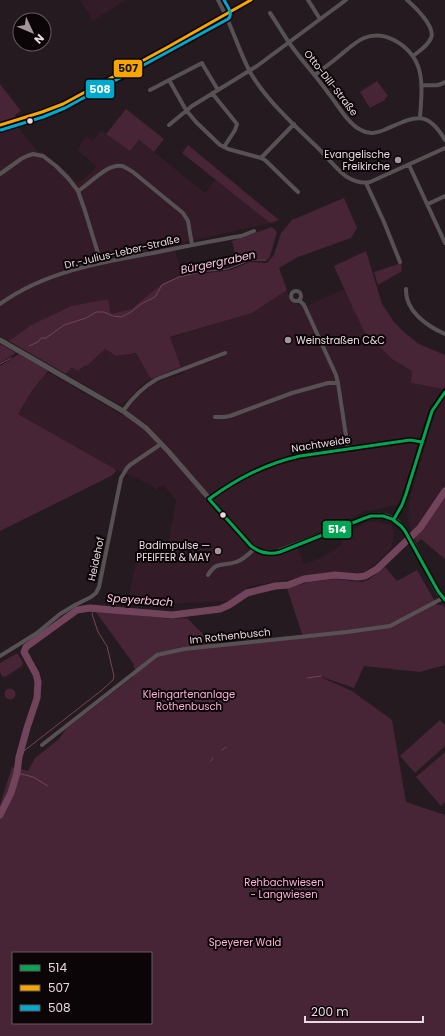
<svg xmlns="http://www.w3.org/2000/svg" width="445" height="1036" font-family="Poppins,sans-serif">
	<rect width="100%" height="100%" fill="#241a1f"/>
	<path fill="#331b28" d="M80,0H126L93,21Z
		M17,126L37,151L42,152L49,157L65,170L77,183L85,178L97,167L77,150L86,136L93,141L101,130L130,151L139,140L205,193L216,179L270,223L174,245L182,275L163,283L130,309L111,314L108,299L71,306L31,325L9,341L0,336V131Z
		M344,289L354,311L365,333L392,359L412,371L411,383L443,389L430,407L421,432L418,444L415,451V455L400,501L397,505L363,512L341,523L295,542L304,564L321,558L341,545V537L366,522L376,521L391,525L394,530L392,547L386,555L366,571L360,573L336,572L307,576L247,587V591L232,601L139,605L128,600L137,558L165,559L176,500L163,485L155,490L151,485L115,469L18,414L31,392L48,372L122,415L139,396L153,384L184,373L170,338L252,313L287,290L290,301L304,307Z
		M105,349L116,356L136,353L151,379L140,386L127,401L121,404L116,403L66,374L72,367L85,364L87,366Z
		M445,398V487L418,527L411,533L408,520L409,501L432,423L436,412Z"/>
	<path fill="#472537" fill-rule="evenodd" d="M377,81L388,96L385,98V100L370,108L360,92Z
		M0,84L21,111L15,115L16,118L0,123Z
		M126,109L164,139L154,152L139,140L130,151L106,134Z
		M188,145L279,220L270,223L182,153Z
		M344,198L357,228L351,238L298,257L279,268L287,290L252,313L170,337L181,367L151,379L136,353L116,356L105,349L87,366L85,365L78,371L72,367L66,374L9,341L31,325L71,306L108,299L111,314L131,309L163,283L182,275L199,271V274L231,270L250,262L267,263L274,255L281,233L292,220Z
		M272,227L277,232L269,259H248L237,262L232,241Z
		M366,251L382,304L394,322L405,333L419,344L445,355V386L443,389L411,383L412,371L392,359L365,333L354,311L334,266Z
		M401,263L402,271L378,285L374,272Z
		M0,344L16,353L0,363Z
		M19,354L48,371L31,392L18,414L115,469L116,471L111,476L0,531V366Z
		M445,487V559L421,539L417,543L411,533L418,527Z
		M385,567L397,581L417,570L437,605H443L445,608V665L419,672L364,666L354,688L316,675L352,691L392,720L406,802L445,815V1036H0V805L12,767L28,771L35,758L59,739L66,729L133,677L136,672L133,663L95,611L171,619L187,618L216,647L303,637L287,588L310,582L335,579L361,582L368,580ZM13,953H151V1023H13Z
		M16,654H18L23,663L22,666L5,677L2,676L0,672V663Z
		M4.5 694a5.5 5.5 0 1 1 11 0a5.5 5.5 0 1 1-11 0Z
		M440,720L445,725V746L415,773L400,756Z
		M445,752V802L441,806L416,777Z"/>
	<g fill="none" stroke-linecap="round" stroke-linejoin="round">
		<path stroke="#71445c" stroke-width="1" d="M29,346L38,342L41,338H46L64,325L86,318L96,312H104L113,316L121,317L131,312L141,304L155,297L162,285L179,277L200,272L228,269L248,261L256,260H266
			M0,364L11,358
			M307,678L321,676
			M222,750L226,747
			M20,754L102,690L113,680L114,676L107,646L98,632L92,614L95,608
			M211,761L213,758
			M17,773L33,777L48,786"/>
		<path stroke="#71445c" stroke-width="7" d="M0,815L11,793L17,773L19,757L27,728L37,698L38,682L36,674L24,652L26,647L77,610L90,608L172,615L220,609L229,605L247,593L275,586L288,585L304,579L335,575L358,577L365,576L377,569L420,528L445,491"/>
		<path stroke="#575154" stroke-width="4" d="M218,0C231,23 238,49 250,72C266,100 296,127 319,149C328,158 337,170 347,177C354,181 362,184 370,182L445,148
			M308,0L320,19
			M407,0C415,7 436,27 431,38C428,46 419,51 413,56
			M270,13C277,23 283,34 290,44C302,61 317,77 329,94C338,105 348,124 361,130C369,135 376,133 384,130C412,118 426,107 445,140
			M315,75C325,67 335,60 344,52C350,47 357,41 364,38C374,34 384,35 394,40C427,58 422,86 420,118
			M169,80L186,110L196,122L220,145L228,149L261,158L265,160L298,192
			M422,85C431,85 438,87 445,82
			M150,90L202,63L203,65L218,90
			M212,93L237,124L235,130L224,147
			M169,125L192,106L257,66L346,0
			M261,158L294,124
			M409,165L445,243
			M0,174L21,159L27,156L33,154L43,156L56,166L68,178L78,191L85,211L101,263
			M366,183L384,222L400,262
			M78,191C90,184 107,163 122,166C126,167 129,170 133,172L183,213L188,221L192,245
			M428,204L445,196
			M406,289C405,311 427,326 445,334
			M291 296a5 5 0 1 1 10 0a5 5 0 1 1-10 0Z
			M299,300L304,305L336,375L338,383L348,449
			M0,304C44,272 101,262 153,253C182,247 211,241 241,236L254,231
			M123,411C133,397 143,387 157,379L225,353
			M215,417H224L230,416L292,393L328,383H338
			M209,499C237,478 266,462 300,456L410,440L422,442
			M394,519L402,505L406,494L432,411L438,401L445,392
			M208,575C217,560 223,567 236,562C243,560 249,554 254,549
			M0,656L37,633L60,614L75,605L91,597L96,593L99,587L121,478L127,468L130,465L161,444
			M42,745L157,655L184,649L347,632L390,626L443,598"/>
		<path stroke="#575154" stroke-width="5" d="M0,125L42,112L63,104L93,88L166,48L251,0
			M0,340L123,411L146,428L168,451L247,542C255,550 262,554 274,553L365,518C373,515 383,514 392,518C409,526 426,573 437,591C439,594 442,597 445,600"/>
		<defs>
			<path id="bus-1" d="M209,499L251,546C260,553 269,555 280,552L365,518L371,516H383L392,519L401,526L405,531L438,591L445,600
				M209,499C238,478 265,464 300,456L410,440L422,442
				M394,519L402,505L406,494L432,411L445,392"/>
			<path id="bus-2" d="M0,125L42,112L63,104L166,48L251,0"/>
			<path id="bus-3" d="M1,130L43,117L65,108L228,19C234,14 227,6 224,0"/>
		</defs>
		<use href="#bus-1" stroke="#0c0508" stroke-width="6"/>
		<use href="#bus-2" stroke="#0c0508" stroke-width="6"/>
		<use href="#bus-3" stroke="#0c0508" stroke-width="6"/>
		<use href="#bus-1" stroke="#00a651" stroke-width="3"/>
		<use href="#bus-2" stroke="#f7a600" stroke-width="3"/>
		<use href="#bus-3" stroke="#00a9ce" stroke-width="3"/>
	</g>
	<g fill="#e8dae0" stroke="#0c0508" stroke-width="1.5">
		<circle cx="30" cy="121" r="3.5"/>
		<circle cx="223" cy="515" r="3.5"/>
	</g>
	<g fill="#a3979c" stroke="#0c0508" stroke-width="1.5">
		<circle cx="398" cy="160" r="4"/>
		<circle cx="288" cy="340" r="4"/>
		<circle cx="218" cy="551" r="4"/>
	</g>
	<g text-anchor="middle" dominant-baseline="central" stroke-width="4" stroke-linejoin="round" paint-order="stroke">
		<g font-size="10" fill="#e8dae0" stroke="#0c0508">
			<text transform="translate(331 83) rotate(52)">Otto-Dill-Straße</text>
			<text transform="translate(122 252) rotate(-13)">Dr.-Julius-Leber-Straße</text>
			<text transform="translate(321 444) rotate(-9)">Nachtweide</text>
			<text transform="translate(96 559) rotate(-78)">Heidehof</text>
			<text transform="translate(230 636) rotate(-6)">Im Rothenbusch</text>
		</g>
		<g font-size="10" fill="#e8dae0" stroke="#0c0508" text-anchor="end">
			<text x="390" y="154">Evangelische<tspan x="390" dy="12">Freikirche</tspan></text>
			<text x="296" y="340" text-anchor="start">Weinstraßen C&amp;C</text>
			<text x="210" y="545">Badimpulse —<tspan x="210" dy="12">PFEIFFER &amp; MAY</tspan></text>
		</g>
		<g font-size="10" fill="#feafd7" stroke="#0c0508">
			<text x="189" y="694">Kleingartenanlage<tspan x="189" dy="12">Rothenbusch</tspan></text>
			<text x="284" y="882">Rehbachwiesen<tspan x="284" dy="12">- Langwiesen</tspan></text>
			<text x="245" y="942">Speyerer Wald</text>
		</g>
		<g font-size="11" font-style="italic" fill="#f9c8e0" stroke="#0c0508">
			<text transform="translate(218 262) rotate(-12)">Bürgergraben</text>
			<text transform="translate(140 600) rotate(4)">Speyerbach</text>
		</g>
	</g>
	<g stroke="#0c0508" stroke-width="1.5">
		<rect x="113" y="59" width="30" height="19" rx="4" fill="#f7a600"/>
		<rect x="85" y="79" width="30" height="20" rx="4" fill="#00a9ce"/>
		<rect x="322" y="520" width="30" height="19" rx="4" fill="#00a651"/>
	</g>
	<g font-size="11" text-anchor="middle" font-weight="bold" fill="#fff">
		<text x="100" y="93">508</text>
		<text x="337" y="533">514</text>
	</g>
	<g font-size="11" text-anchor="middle" font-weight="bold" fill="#111">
		<text x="128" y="72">507</text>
	</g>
	<rect x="12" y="952" width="140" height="72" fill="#0c0508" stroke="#645a5e"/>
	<rect x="20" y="965" width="20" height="6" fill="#00a651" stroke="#645a5e"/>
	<text x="48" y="972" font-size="12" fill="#e8dae0">514</text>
	<rect x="20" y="985" width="20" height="6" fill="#f7a600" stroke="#645a5e"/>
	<text x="48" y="992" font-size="12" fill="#e8dae0">507</text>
	<rect x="20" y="1005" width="20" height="6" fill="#00a9ce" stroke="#645a5e"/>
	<text x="48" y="1012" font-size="12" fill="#e8dae0">508</text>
	<g transform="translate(32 32) rotate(134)"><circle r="19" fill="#0c0508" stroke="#645a5e"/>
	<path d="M0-3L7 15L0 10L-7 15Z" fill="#a3979c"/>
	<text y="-6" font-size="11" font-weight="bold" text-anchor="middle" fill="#e8dae0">N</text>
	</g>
	<path d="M305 1016v6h118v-6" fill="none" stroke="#e8dae0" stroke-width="2"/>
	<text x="311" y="1016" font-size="12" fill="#e8dae0" stroke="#0c0508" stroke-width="3" paint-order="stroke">200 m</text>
</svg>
